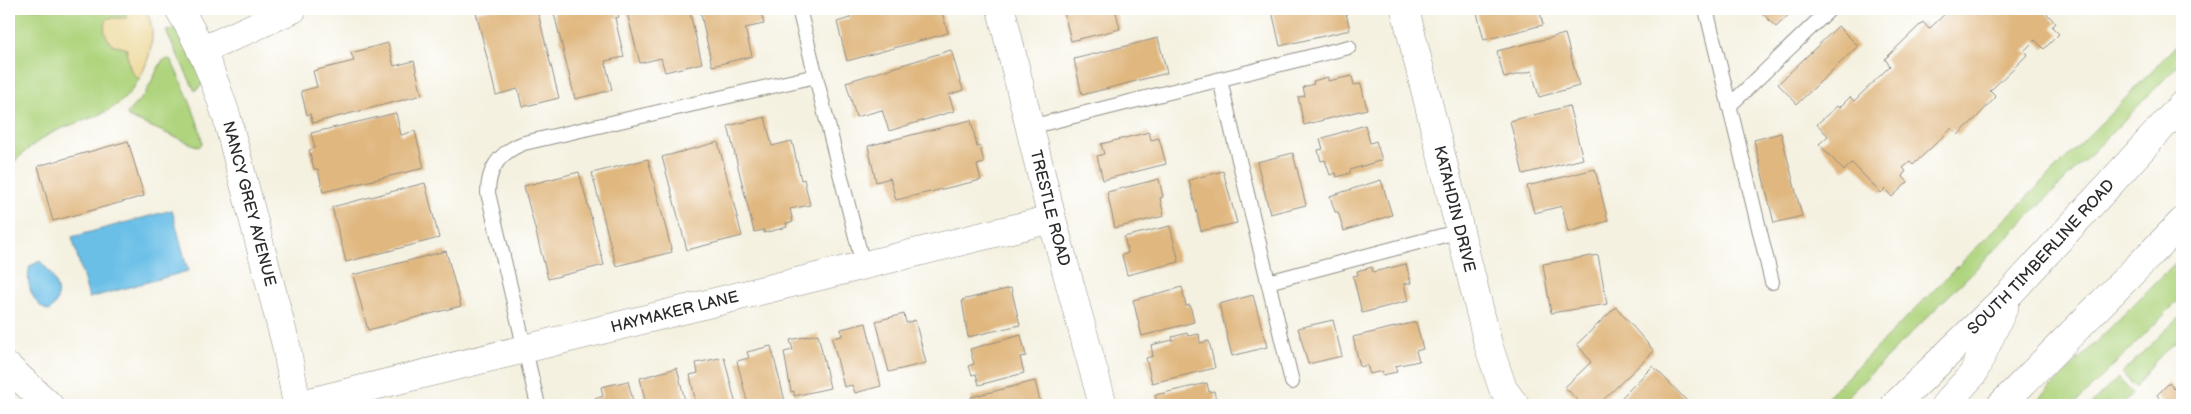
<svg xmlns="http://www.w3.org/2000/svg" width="2191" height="414" font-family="'Balsamiq Sans',sans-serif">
	<rect width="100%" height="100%" fill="#fff"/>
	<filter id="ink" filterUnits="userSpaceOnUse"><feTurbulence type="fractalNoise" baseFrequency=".02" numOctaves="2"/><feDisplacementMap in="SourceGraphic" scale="10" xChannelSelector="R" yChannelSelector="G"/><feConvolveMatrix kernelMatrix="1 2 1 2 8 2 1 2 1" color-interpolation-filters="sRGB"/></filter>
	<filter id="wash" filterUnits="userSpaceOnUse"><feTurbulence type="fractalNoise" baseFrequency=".0096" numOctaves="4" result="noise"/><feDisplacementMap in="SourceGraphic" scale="20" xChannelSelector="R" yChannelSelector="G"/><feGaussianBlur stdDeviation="1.12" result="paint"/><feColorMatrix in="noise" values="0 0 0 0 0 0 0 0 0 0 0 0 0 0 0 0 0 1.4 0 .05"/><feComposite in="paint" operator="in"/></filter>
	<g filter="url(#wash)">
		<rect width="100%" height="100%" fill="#f4f1e0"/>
		<path fill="#afd47d" stroke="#6d8054" d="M9,9H123L128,18L111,44L127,49C127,60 129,72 139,79C116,120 83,116 48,135C34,143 21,155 9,167Z
			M177,29L204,83L195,91L166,31Z
			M2182,39V61L2090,155L1839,405H1819L2123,101Z
			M167,59L171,60C181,82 201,122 202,144L199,147L128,117L127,113L145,94L162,61Z
			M2182,256V297L2074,405H2033Z
			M2178,318L2182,322V338C2162,351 2148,368 2136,388L2122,373Z
			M2118,378L2132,393L2121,405H2090Z"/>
		<path fill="#eeda9e" stroke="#8c8264" d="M123,9H145C158,30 151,58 139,79C128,71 128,62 127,49L111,44C105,34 101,28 108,18H127Z"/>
		<path fill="#6bbfe7" stroke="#4b7589" d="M172,210L188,271L89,298L72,237Z
			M40,261C53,274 67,297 49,311C32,305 25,282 30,266Z"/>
		<g id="blocks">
			<path fill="#e0b77f" d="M491,9H537L559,98L522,107L518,89L496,95L476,12Z
				M553,9H616L619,17L615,18L624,57L605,61L612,90L575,99Z
				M626,9H689L702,63L665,72L661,58L640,63Z
				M700,9H760L764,24L745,28L752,56L712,66Z
				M848,9H941L948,33L847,61L837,22L850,18Z
				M1063,9H1117L1118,11L1116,12L1120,29L1071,41Z
				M1282,9H1345L1350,30L1280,46L1272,11Z
				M1476,9H1539L1543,25L1484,40Z
				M1758,9H1795L1776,27Z
				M1950,9H2042L2056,23L2052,27L2059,34L2044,49L2035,40L2024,51L2028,54L1990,91L1996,97L1977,117L1958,135L1952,128L1913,165L1910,162L1903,168L1906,171L1902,176L1908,182L1892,197L1885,189L1881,193L1852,163L1844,171L1819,144L1828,136L1817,124L1837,106L1839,108L1850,97L1854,101L1890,66L1885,59L1923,22L1929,29Z
				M1838,26L1858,46L1797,104L1778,84Z
				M1565,34L1579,86L1539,97L1532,71L1504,78L1497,51Z
				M1158,38L1167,73L1082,95L1074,59Z
				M388,43L394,66L414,61L422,95L313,123L310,114L307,115L301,91L317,87L313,71L354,61L351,53Z
				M951,50L963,90L949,95L954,111L889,131L882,110L856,117L846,82Z
				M1352,76L1354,85L1361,84L1367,109L1304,125L1298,97L1305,96L1303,87L1314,84L1313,81L1328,77V81Z
				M1569,106L1583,159L1523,174L1510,121Z
				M396,113L401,135L415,131L424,168L323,192L318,169H314L309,150L315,148L311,133Z
				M765,117L772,146L792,141L801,180L804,179L810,205L790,209L793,222L786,223L787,227L764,233V230L754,232L728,126Z
				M971,120L977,147L980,146L984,163L977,165L981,180L896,200L890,178L876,182L868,146Z
				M1365,125L1370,143L1376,141L1382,160L1350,170V173L1337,177L1336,173L1330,175L1325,160L1321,161L1318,150L1323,149L1320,139Z
				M1149,132L1151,140L1159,138L1166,164L1103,180L1097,156L1104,154L1101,144Z
				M1781,133L1802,216L1774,223L1754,140Z
				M128,141L144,196L53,221L38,166Z
				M718,142L742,236L687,250L662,157Z
				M1293,153L1306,205L1270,214L1257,162Z
				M648,159L672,252L616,266L592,173Z
				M1595,169L1608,221L1568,232L1562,206L1534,213L1527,186Z
				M1223,171L1237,223L1201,231L1189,180Z
				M579,172L604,265L548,279L524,186Z
				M1159,179L1163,197L1160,198L1164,216L1115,228L1107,192Z
				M1381,180L1392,215L1344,231L1338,212H1335L1330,196Z
				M425,183L439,238L346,262L332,207Z
				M1170,226L1179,262L1127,275L1122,255L1128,253L1124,237Z
				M446,251L461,306L368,330L353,275Z
				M1598,255L1607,304L1551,313L1543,264Z
				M1406,264L1411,283L1404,284L1408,301L1362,313L1353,276L1358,275L1357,271L1372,267L1373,272Z
				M1182,287L1186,306L1190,305L1194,322L1142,336L1133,300Z
				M1011,288L1020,325L968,337L962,300Z
				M1253,295L1267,347L1232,356L1219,304Z
				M1616,307L1654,351L1598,405H1582L1565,387L1591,362L1577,344Z
				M904,314L906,323L915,320L926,363L889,372L876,321Z
				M1333,320L1342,356L1308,364L1298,328Z
				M1416,322L1423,349L1416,351L1419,361L1395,366L1397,372L1383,375L1382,371L1370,374L1367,365L1360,367L1353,337Z
				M866,323L881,386L855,393L852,385L844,387L832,338L842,336L841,329Z
				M1187,333L1188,336L1199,334L1200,343L1209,341L1215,368L1152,383L1146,358L1153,356L1151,345L1173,340L1172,337Z
				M818,334L830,388L794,396V391L791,392L784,352L793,350L790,340Z
				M1021,335L1026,356L1020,357L1024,373L979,385L976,374L972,375L969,366L974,364L970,349Z
				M771,346L786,405H748L737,361L749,358L747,352Z
				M724,357L736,405H694L693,400L695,399L690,375L698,373L696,363Z
				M1653,366L1691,405H1629L1621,398Z
				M677,368L686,405H646L640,378Z
				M628,381L634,405H596L595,399L603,396L601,387Z
				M1035,381L1041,405H973L971,397Z
				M2182,381V405H2160L2163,402L2157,395L2169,383L2174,389Z
				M1207,383L1209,392L1214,391L1216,400L1212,401L1213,405H1158L1155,395Z"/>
		</g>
	</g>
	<g filter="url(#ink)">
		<use href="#blocks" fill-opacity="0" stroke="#908e86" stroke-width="1"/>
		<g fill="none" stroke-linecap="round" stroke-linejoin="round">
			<defs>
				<path id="service" d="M799,9L863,265
					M1706,9L1772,282
					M1220,80L1292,382
					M1729,106L1830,9
					M1030,127L1349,47
					M1268,282L1460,231
					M538,405L488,193C488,168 500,152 524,143L816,76"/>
				<g id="minor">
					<path id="s1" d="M179,9C200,43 215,80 227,118L286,345L297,405"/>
					<path id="s2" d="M1001,9L1052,219L1103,405"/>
					<path id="s3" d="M1405,9L1488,344L1503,389L1515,405"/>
					<path d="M201,51L293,9"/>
					<path d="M9,368L49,405"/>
					<path id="s4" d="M297,405L1052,219"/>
				</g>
				<g id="primary">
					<path id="s5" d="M1895,405L2011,292L2182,105"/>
					<path d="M1945,405L1973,374L2004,307"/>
					<path d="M2001,405L2182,222"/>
				</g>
			</defs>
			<use href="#service" stroke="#908e86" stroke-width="16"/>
			<use href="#minor" stroke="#908e86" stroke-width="29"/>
			<use href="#primary" stroke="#908e86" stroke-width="29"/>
			<use href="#service" stroke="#fff" stroke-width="14"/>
			<use href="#minor" stroke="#fff" stroke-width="28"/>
			<use href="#primary" stroke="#fff" stroke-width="28"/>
		</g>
	</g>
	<g text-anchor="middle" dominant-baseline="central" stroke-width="4.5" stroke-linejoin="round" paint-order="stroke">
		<g font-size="16" fill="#2b2b2b" stroke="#fff">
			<text stroke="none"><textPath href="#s1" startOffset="208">NANCY GREY AVENUE</textPath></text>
			<text stroke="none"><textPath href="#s2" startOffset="205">TRESTLE ROAD</textPath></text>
			<text stroke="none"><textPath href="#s3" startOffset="206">KATAHDIN DRIVE</textPath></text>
			<text stroke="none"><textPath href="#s5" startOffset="208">SOUTH TIMBERLINE ROAD</textPath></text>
			<text stroke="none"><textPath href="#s4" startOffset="389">HAYMAKER LANE</textPath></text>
		</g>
	</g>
	<rect width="2191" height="414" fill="none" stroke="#fff" stroke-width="30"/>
</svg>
